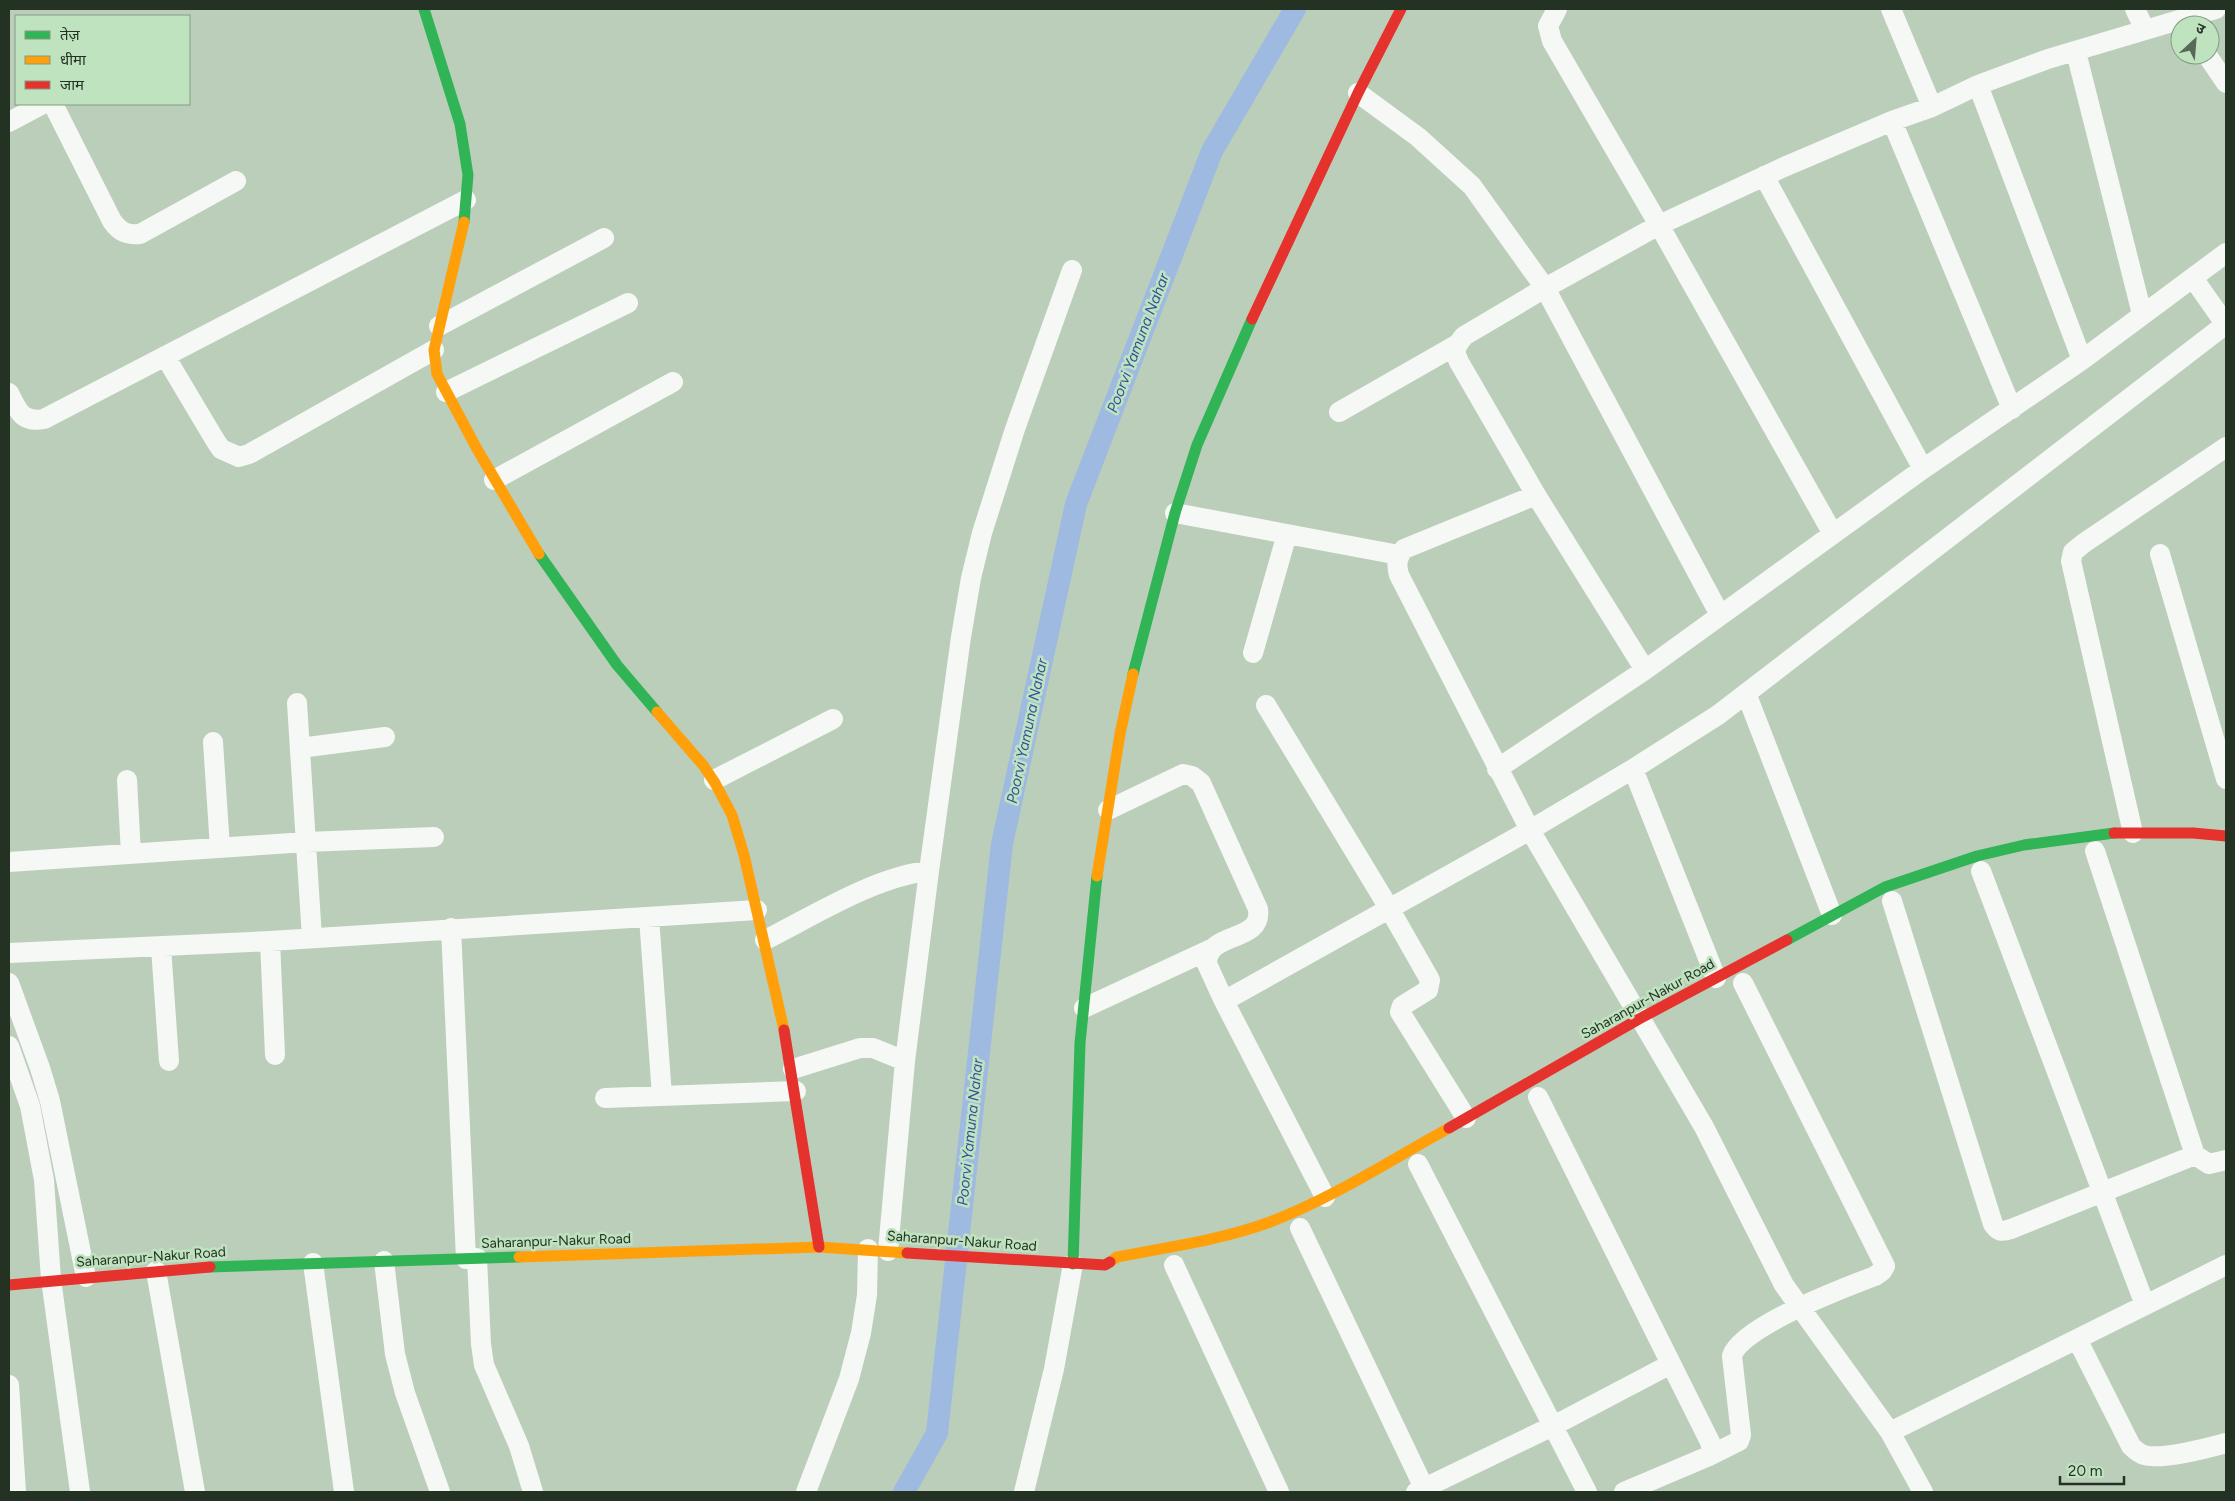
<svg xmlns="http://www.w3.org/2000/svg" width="2235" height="1501" font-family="Figtree,'Noto Sans Devanagari',sans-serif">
	<rect width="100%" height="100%" fill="#bbceba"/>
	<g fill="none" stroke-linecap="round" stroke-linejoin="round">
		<path stroke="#9fbae0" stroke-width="22" d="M904,1492L937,1433L1002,844L1076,504L1212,151L1295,9"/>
		<path stroke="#f5f8f5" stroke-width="20" d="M1557,9L1548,26L1552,41L1659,225L1833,534
			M1891,9L1932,107
			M2135,9L2145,30
			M2076,52L2142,314
			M2207,55L2226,83
			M1978,85L2082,360
			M1358,93L1418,137L1472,186L1545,288L1720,615
			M53,104L112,221C120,232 126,235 140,234L236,181
			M1892,121L2012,409
			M9,122L43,104
			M1764,176L1923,469
			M2193,278L2226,325
			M439,326L604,238
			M165,356L215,440L221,449L239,457L249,454L434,350
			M446,392L628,303
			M9,393C18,411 22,423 44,419L466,200
			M1339,412L1458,344
			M494,480L673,382
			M1536,495L1404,549C1397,557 1396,564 1399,575L1530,830L1704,1127L1784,1285L1890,1432L1923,1492
			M1175,513L1399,555
			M2160,554L2226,779
			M1253,653L1287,534
			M1645,670L1536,495L1459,362L1455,352L1458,344L1464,336L1545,288L1659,225L1784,167L1892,121L1932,107L1978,85L2048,59L2216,9
			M1746,693L1832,915
			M297,703L312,938
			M1266,705L1389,908L1430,980L1428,990L1402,1006L1400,1012L1466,1118
			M213,742L220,848
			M300,748L385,737
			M1497,769L1645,670L1923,469L2082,360L2226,253
			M1633,769L1716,978
			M127,780L131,854
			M714,780L833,719
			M1108,810L1183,774L1192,776L1201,783L1258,909C1263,944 1207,930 1207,964L1224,1001
			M2133,833L2071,561L2073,552L2084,543L2226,447
			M2095,851L2195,1155L2209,1164L2226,1160
			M9,862L306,842L434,837
			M1981,871L2145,1305
			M1892,901L1993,1224C1998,1232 2002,1232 2011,1229L2195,1155
			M649,917L662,1096
			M451,928L466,1259
			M765,940C813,916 876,876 929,871
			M270,941L275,1055
			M161,947L169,1061
			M9,953L270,941L757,910
			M9,983L40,1068L50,1101L86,1277
			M1084,1008L1211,949
			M9,1046L30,1106L44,1180L51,1279L80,1492
			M793,1069L860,1048H873L905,1061
			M1538,1097L1710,1442L1712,1450L1709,1456L1624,1492
			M605,1098L796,1091
			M1418,1164L1587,1492
			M1325,1197L1224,1001L1530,830L1633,769L1718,715L2226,324
			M1300,1228L1426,1492
			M888,1251L905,1061L929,871L961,637L971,578L982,533L1015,429L1072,270
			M477,1258L481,1344L484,1365L519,1446L533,1492
			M384,1261L395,1354L405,1393L440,1492
			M313,1263L344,1492
			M1174,1265L1279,1492
			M156,1271L195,1492
			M2077,1339L2131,1446C2135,1450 2138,1453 2144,1455C2161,1460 2208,1448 2226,1443
			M9,1385L16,1492
			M1890,1432L2226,1265
			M1709,1456L1739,1441L1741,1435L1732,1356C1740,1327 1846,1287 1875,1276L1882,1271L1885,1266L1743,983
			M806,1492L849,1379L861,1333L867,1295L868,1249
			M1024,1492L1054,1369L1073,1264
			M1416,1492L1553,1426L1671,1364"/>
		<path stroke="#30b455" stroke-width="11" d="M424,9L460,124L468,175L464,222
			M539,554L617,665L657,712
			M1133,674L1175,513L1197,445L1252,319
			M1787,940L1885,887L1977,856L2024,845L2114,833
			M1073,1264L1080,1043L1097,876
			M210,1267L519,1257"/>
		<path stroke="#ff9f0a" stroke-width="11" d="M464,222L434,350L437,374L477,449L539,554
			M657,712L703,765L715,783L732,815L744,855L784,1030
			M1097,876L1120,734L1133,674
			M519,1257L819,1247L907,1253
			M1110,1262L1117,1257C1168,1247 1221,1240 1270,1222C1333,1198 1391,1160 1449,1128"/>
		<path stroke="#e5322d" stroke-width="11" d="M1252,319L1358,93L1401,9
			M2114,833H2193L2226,836
			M784,1030L819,1247
			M1449,1128L1639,1019L1787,940
			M907,1253L1105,1265L1110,1262
			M9,1285L210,1267"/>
	</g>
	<g text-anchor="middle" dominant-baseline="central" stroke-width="5" stroke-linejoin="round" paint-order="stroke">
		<g font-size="14" fill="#243224" stroke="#c0e3bf">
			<text transform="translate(1648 999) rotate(-29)">Saharanpur-Nakur Road</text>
			<text transform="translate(556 1241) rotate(-2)">Saharanpur-Nakur Road</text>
			<text transform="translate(962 1241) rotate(4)">Saharanpur-Nakur Road</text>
			<text transform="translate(151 1257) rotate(-4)">Saharanpur-Nakur Road</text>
		</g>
		<g font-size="15" font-style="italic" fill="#31529c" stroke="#c0e3bf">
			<text transform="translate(1138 343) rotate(-69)">Poorvi Yamuna Nahar</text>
			<text transform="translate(1027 731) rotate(-78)">Poorvi Yamuna Nahar</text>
			<text transform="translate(970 1132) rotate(-84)">Poorvi Yamuna Nahar</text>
		</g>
	</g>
	<rect width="2235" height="1501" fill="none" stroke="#243224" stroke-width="20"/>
	<rect x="15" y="15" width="175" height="90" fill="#c0e3bf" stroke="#829c81"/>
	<rect x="25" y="31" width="25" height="8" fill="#30b455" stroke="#829c81"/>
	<text x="60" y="40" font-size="15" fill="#243224">तेज़</text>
	<rect x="25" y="56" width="25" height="8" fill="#ff9f0a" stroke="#829c81"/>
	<text x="60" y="65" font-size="15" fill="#243224">धीमा</text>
	<rect x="25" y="81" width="25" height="8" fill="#e5322d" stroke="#829c81"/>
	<text x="60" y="90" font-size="15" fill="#243224">जाम</text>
	<g transform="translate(2195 40) rotate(26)"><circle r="24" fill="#c0e3bf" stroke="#829c81"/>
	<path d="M0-4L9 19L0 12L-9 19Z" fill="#596958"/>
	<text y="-8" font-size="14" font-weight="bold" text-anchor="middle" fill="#243224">उ</text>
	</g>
	<path d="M2060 1476v8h64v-8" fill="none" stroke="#243224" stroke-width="2.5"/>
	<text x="2068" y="1476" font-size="15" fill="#243224" stroke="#c0e3bf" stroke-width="4" paint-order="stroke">20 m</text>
</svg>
